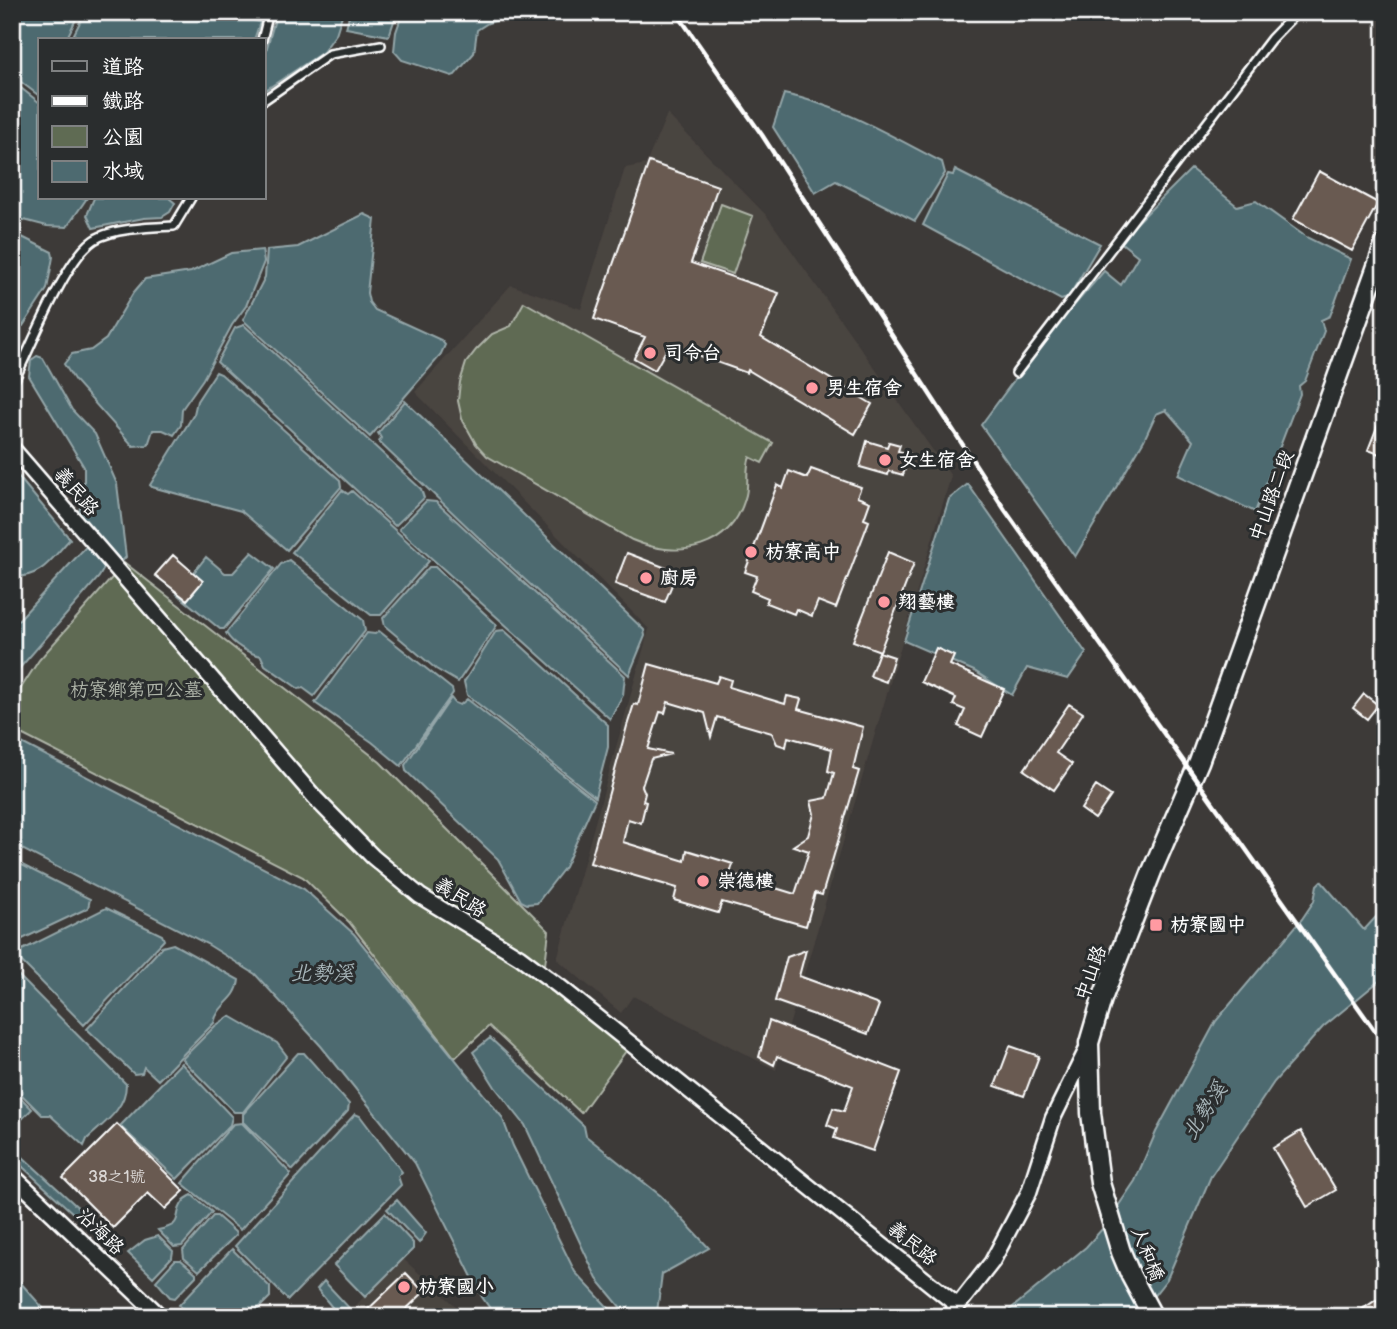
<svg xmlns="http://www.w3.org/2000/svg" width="1397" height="1329" font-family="'Balsamiq Sans','LXGW WenKai TC',sans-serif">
	<rect width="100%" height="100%" fill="#3d3a38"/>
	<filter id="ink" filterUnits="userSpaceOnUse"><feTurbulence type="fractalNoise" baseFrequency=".0143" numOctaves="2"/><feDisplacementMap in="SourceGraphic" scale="14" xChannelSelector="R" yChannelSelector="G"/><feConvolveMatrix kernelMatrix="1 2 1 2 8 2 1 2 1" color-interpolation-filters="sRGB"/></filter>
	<g filter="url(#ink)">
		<path fill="#4a4440" d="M667,114L767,216L951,476L776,1070L633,996L621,1013L557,959L649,629L415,392L511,285L581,309L625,168L646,164Z
			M401,1257L468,1317H345Z"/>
		<path fill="#5f6b53" stroke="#afb5a9" stroke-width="2" d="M721,204L753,216L733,274L700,263Z
			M524,302L773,443L762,463L750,457C745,468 749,483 746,495C732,550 679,560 632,540L487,456L476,444L462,419L458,401L460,382L466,363L476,350L492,334L511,326Z
			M125,563L380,762L549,931L545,965L634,1040L581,1113L489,1026L455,1058L349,922L303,877L23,735L12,716V702L39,660Z"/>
		<path fill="#4d6a70" stroke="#94a6a9" stroke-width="2" d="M12,12H63L77,17L66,40H40L38,95L12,75Z
			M88,12H238V16L260,22L254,40H71L82,18H85Z
			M277,12H343L336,34L323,52L264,91V58Z
			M350,12H397L389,36L346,28Z
			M403,12H518L515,15L488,23L477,30L474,53L455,75L452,76L402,60L394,51L396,32Z
			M12,81L40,103V198H87L67,227L47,226L12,217Z
			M784,94C840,105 891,136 942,162L945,173L915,221L836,181L815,193L773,127Z
			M1191,169L1237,206L1256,201L1306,237L1351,259L1330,316L1321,320L1324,331L1305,381L1299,386L1300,394L1255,512L1178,475L1193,441L1166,410L1156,414L1144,440L1075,557L981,425L1040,345L1104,271L1121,285L1138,256L1119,241Z
			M955,170L1100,244L1068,298L1061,300L923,225L948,174L953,175Z
			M94,198H169L175,203L170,212L162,217L144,218L93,228L87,215Z
			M364,214L375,219L367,293L369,302L375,310L441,340L445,345L440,356L370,437L243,320L265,277L267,250L298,247Z
			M12,232L52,252L53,257L47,289L23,326L16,325L13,329C20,344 20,361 12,377Z
			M262,250L264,262L246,306L232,325L203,379L182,409L181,425L174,435L163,430H153L148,445L133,446L75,381L64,364L72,354L91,350L106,339L133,293L145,279L191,272L231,253Z
			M244,325L421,489L424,498L395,526L217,362L235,328Z
			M37,356L43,358L72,410L95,434L117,484L126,557L119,565L111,556L99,577L18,670L12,685V627L95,537L78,516L84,492V467L29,376L31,360Z
			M216,372L221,374L340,480L341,487L287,550L241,511L152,487L150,485L194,414L197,401Z
			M405,401L644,630L645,636L629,675L476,535L379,442L381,438L378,433Z
			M12,469L70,539C51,559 42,578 12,577Z
			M968,484L1086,653L1068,679L1027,668L1012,695L974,671L904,641L949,499Z
			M342,490L348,494L352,491L429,561L381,615H371L292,552Z
			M426,501L436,502L625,676L623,695L610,719L399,529Z
			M252,552L274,569L224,629H220L177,594L206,557L225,573H233Z
			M289,560L363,620L365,631L314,696L303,688L299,689L265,665L261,656C248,653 233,645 226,633L281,564Z
			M429,567H435L497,625L458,682L436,669L385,626L383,618Z
			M504,630L608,725V747L595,797L467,695L464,682L496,631Z
			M379,631L452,689L453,693L401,766L372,742L315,703L367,633L375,634Z
			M451,698L455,703L460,705L467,699L595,800L565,867L537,903L527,904L521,901L498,859L406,771L405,765Z
			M12,738L304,889L354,934L502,1117L513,1146L575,1272L617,1317H496L482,1297L415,1163L321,1046L255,974L207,944L12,844Z
			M12,860L90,899L88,908L12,944Z
			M1321,881L1364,930L1385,907V976L1323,1027L1274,1082L1211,1176L1167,1279L1137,1317H1001L1086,1247L1104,1227L1135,1181L1156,1132L1216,1021L1302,919L1314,901L1317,885Z
			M106,908L162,935L164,940L84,1025L21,961L20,951Z
			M173,944L239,980C237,1001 218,1003 214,1023L158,1080L144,1067L142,1073L134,1074L87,1029L162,947Z
			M12,969L126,1084C126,1109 104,1123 87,1139L84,1146L50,1115H42L12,1085Z
			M230,1016L277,1043L287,1056L243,1112H234L182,1059L215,1026Z
			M490,1038L584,1126L586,1136L661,1196L709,1248L662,1274L657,1312L621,1308L597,1279L525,1125L495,1087L473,1052Z
			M298,1053H304L349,1104L348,1111L293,1170L243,1122V1114Z
			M181,1063L232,1117L230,1125L177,1179L120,1126Z
			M12,1089L32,1109L12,1129Z
			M355,1114L360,1116L402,1172L398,1176L401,1185L288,1300L235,1246Z
			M242,1123L291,1174L240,1230L182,1183L233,1124Z
			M12,1147L107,1234L101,1239L12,1157Z
			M192,1195L212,1212L182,1246L174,1247L158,1230C186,1224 172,1217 183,1202C185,1198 189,1197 192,1195Z
			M397,1200L426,1233L419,1243L387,1209Z
			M385,1213L413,1243V1249L365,1297L334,1265Z
			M213,1216H217L235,1232L236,1235L199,1271L184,1258L183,1250Z
			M158,1236L173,1251L172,1257L153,1277L128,1253L145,1240Z
			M232,1249L270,1287V1297L250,1317H191L179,1305Z
			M175,1260H181L196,1273V1276L175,1298L170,1297L156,1281Z
			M12,1273L51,1317H12Z
			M324,1281L352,1311L348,1317H340L317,1289Z"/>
		<path fill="#695a51" stroke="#fff" stroke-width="2" fill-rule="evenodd" d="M649,162L718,186L691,263L779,293L761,337L872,404L855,434L748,370L747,373L669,345L655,370L634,358L645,337L594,319Z
			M1319,171L1378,203L1352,251L1293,219Z
			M1384,409L1385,410V456L1368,450Z
			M867,441L887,447L889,442L900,445L898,451L910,454L903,475L889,471L888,475L860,467Z
			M811,469L861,487L857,497L870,502L864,519L869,521L836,608L818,601L812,616L796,609L794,614L766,603L768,598L751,591L757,576L745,572L777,485L783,488L789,471L807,478Z
			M888,552L914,563L880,651L853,641Z
			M627,553L677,572L665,602L615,584Z
			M173,555L203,581L187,600L155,575Z
			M936,648L954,656L950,665L1004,689L982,737L958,726L965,710L953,705L956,698L921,682Z
			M879,652L894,657L886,682L870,676Z
			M649,664L716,683L719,676L731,680L729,687L785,704L787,696L801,699L798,709L863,727L853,769L859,771L822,895L815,893L806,926L722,902L718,913L674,900L677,888L590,863L627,726L634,704L638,705ZM668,702L705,713L711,737L717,717L772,733L777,744L786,747L788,737L832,749L828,771L834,773L827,798L811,801L814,814L808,836L793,846L809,851L795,894L730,874L733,864L687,850L685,861L623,842L628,819L641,823L646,802L643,801L645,793L642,786L651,759L671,754L648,749L660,712L665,713Z
			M1364,694L1378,705L1367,719L1353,708Z
			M1069,704L1083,713L1056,753L1072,764L1054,790L1024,770Z
			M1096,786L1111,796L1095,819L1081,809Z
			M806,950L799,976L879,1005L868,1034L775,1001L787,957Z
			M769,1021L901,1072L873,1151L834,1138L837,1129L827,1125L833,1108L844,1111L853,1086L777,1056L774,1065L759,1057Z
			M1010,1046L1039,1056L1024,1096L995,1086Z
			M117,1124L184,1191L165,1209L148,1193L113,1228L63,1178Z
			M1301,1131L1336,1190L1307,1207L1273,1148Z
			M406,1273L424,1292L398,1317H360Z
			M1376,1300L1383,1311L1374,1317H1351Z"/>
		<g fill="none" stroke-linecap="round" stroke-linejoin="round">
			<defs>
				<path id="service" d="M262,40L269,12
					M264,100L330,54L381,45
					M1016,373L1271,39L1297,12
					M12,385C30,350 64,260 94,240C112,228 153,227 174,226L191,198"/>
				<path id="minor" d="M12,448L317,800L373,857L420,896L520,957L560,987L958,1306
					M12,1175L161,1317
					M949,1317L992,1262L1029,1192L1053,1118L1089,1045"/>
				<path id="tertiary" d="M1153,1317L1131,1276L1121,1252L1100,1183L1091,1113L1089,1043L1102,999L1152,871L1199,762L1385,244"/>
			</defs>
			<use href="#service" stroke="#fff" stroke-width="12"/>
			<use href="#minor" stroke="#fff" stroke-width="19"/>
			<use href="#tertiary" stroke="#fff" stroke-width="23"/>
			<use href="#service" stroke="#2a2d2e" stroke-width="7"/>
			<use href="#minor" stroke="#2a2d2e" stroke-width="14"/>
			<use href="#tertiary" stroke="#2a2d2e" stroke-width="18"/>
			<path stroke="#fff" stroke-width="4.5" d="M676,12L762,135L1005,510L1385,1045"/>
		</g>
	</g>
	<g fill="#ff9aa2" stroke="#2a2d2e" stroke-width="2.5">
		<circle cx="650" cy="353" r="7"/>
		<circle cx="812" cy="388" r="7"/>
		<circle cx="885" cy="460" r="7"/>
		<circle cx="751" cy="552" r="7"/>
		<circle cx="646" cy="578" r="7"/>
		<circle cx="884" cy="602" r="7"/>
		<circle cx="703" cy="881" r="7"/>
		<rect x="1149" y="918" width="14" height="14" rx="3.5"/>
		<circle cx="404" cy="1287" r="7"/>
	</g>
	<g text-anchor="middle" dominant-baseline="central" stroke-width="6" stroke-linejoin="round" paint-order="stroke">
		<g font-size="16" fill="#dad6d4">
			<text x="117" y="1177">38之1號</text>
		</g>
		<g font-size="19" font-weight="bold" fill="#fff" stroke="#2a2d2e" text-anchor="start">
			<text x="664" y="353">司令台</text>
			<text x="826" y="388">男生宿舍</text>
			<text x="899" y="460">女生宿舍</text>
			<text x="765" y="552">枋寮高中</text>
			<text x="660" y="578">廚房</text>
			<text x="898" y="602">翔藝樓</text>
			<text x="717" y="881">崇德樓</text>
			<text x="1170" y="925">枋寮國中</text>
			<text x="418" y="1287">枋寮國小</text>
		</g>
		<g font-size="19" fill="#fff" stroke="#2a2d2e">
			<text transform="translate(76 492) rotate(49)">義民路</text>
			<text transform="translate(1272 496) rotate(-70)">中山路二段</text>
			<text transform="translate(460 898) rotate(32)">義民路</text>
			<text transform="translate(1091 973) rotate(-70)">中山路</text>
			<text transform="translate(100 1232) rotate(44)">沿海路</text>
			<text transform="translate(912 1244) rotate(39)">義民路</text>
			<text transform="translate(1147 1254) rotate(68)">人和橋</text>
		</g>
		<g font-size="19" fill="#afb5a9" stroke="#2a2d2e">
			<text x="136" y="690">枋寮鄉第四公墓</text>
		</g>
		<g font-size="21" font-style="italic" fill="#a6b4b8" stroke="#2a2d2e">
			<text x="322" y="973">北勢溪</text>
			<text transform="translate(1205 1111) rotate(-57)">北勢溪</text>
		</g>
	</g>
	<rect width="1397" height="1329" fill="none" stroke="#2a2d2e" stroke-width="42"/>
	<rect x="21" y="21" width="1355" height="1287" fill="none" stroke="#fff" stroke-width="2.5" filter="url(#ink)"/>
	<rect x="38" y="38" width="228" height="161" fill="#2a2d2e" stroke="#7f8182" stroke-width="2"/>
	<rect x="52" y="61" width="35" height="10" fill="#2a2d2e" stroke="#7f8182" stroke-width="2"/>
	<text x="102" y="74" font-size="21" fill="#ffffff">道路</text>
	<rect x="52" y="96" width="35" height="10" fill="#ffffff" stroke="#7f8182" stroke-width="2"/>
	<text x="102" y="108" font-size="21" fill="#ffffff">鐵路</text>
	<rect x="52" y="126" width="35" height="21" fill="#5f6b53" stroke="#7f8182" stroke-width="2"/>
	<text x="102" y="144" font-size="21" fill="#ffffff">公園</text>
	<rect x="52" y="161" width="35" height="21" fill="#4d6a70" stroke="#7f8182" stroke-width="2"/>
	<text x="102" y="178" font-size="21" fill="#ffffff">水域</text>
</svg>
